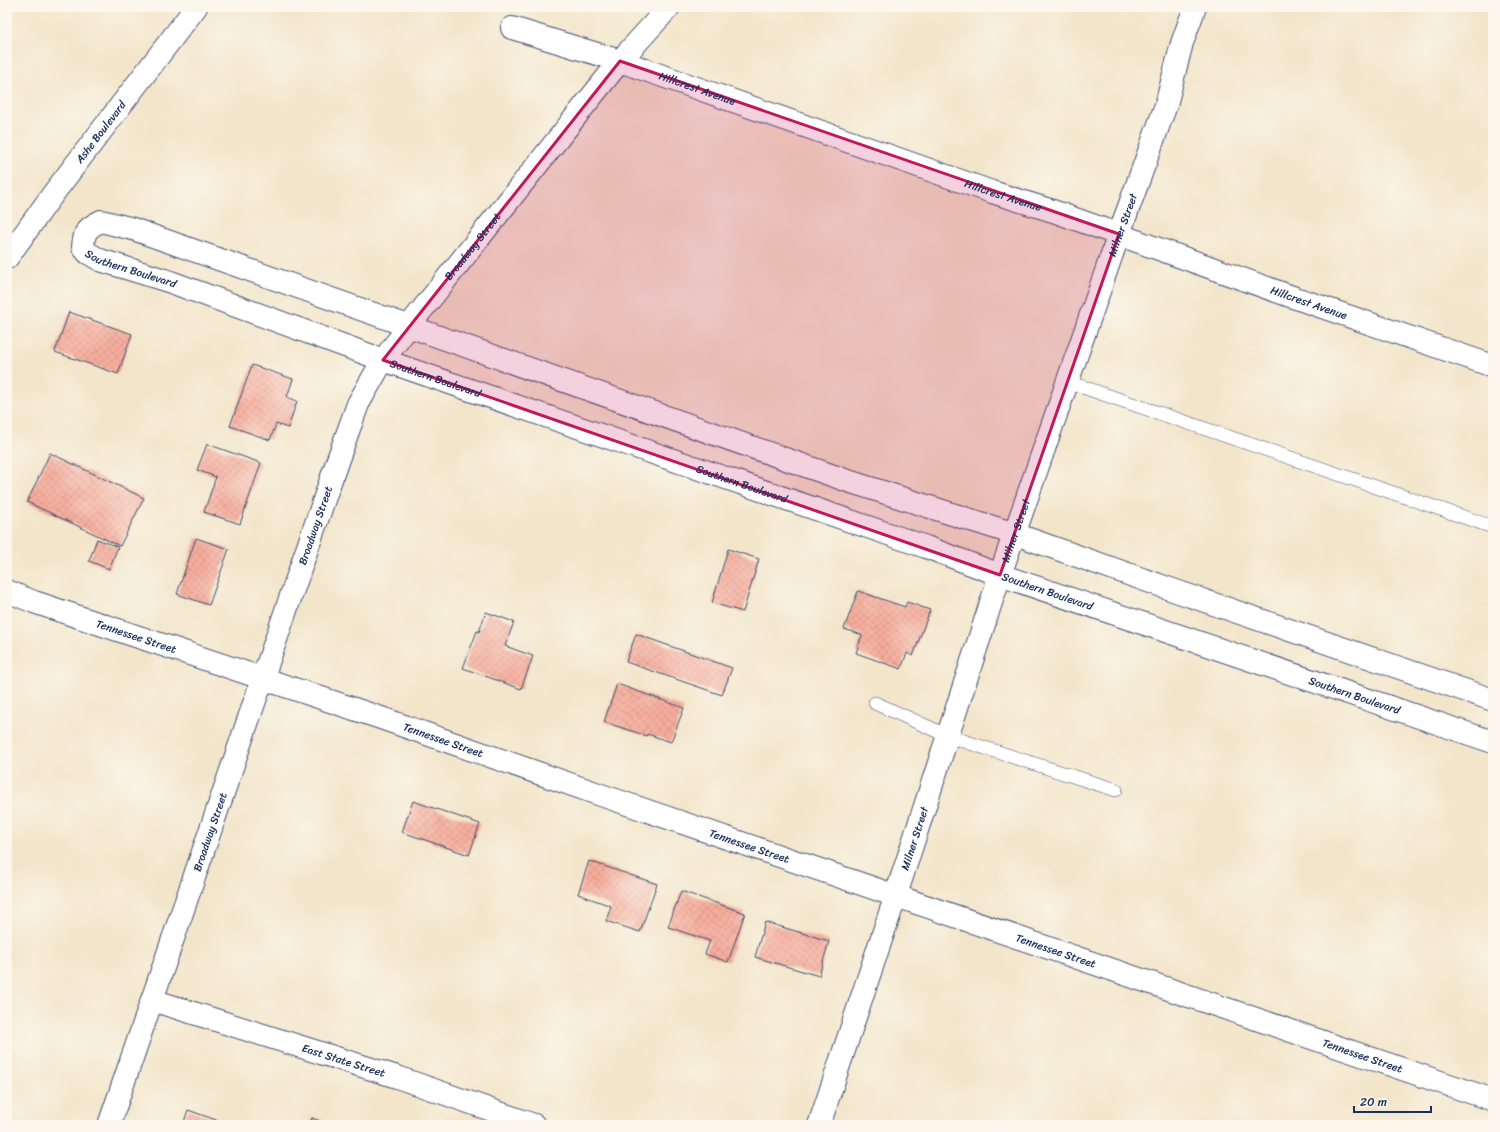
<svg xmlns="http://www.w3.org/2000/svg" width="1500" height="1132" font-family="Sriracha,sans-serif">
	<defs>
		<pattern id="building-cross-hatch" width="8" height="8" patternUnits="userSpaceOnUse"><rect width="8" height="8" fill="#f7ad9c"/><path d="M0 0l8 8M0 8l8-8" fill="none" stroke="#d39589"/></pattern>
	</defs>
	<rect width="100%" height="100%" fill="#fbf7ec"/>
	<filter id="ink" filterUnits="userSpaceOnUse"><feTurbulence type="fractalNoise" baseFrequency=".025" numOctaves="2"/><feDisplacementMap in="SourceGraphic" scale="8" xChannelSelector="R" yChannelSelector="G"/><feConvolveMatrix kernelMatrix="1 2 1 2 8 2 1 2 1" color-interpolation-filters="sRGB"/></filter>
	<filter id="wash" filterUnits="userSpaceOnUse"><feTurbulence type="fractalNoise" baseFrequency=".012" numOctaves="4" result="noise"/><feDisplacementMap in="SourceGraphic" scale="16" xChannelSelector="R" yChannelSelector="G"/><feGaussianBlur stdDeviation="0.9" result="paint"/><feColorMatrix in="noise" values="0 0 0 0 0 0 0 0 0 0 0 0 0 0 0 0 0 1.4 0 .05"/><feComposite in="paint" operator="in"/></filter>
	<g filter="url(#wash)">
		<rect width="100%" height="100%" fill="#f3e5ca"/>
		<g id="blocks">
			<path fill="url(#building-cross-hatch)" d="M69,312L132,334L118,374L55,352Z
				M252,365L293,379L287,397L297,401L288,428L276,424L270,440L230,426Z
				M207,444L261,463L240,524L204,512L216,477L197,470Z
				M50,453L144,498L120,546L27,502Z
				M196,538L229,549L209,605L177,594Z
				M97,539L118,547L109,569L89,561Z
				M728,549L759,559L743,612L712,603Z
				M858,591L905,607L907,602L930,610L913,656L907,653L901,669L856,653L862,635L844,629Z
				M486,612L514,622L505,646L533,656L521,689L463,668L477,631L479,632Z
				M636,634L732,668L722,695L626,662Z
				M617,684L684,708L671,742L647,734V736L604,722Z
				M413,801L480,824L469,855L402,832Z
				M589,861L657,884L640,932L606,921L611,906L578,894Z
				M681,891L745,913L728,962L705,954L710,941L668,927Z
				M765,922L829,941L819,976L755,957Z
				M188,1110L219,1121L218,1125H183Z
				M312,1118L332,1125H310Z"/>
		</g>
	</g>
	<g filter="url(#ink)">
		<use href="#blocks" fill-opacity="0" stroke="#3b4a6e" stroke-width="1"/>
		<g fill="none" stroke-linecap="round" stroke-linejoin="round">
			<defs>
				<path id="lane" d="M1068,382L1493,527
					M875,703L948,736L1116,790"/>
				<g id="street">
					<path id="s1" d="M512,28L620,61L992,192L1053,211L1287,295L1493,366"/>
					<path id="s2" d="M7,258L53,194L196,7"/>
					<path id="s3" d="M7,591L34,602L381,718L601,795L1493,1100"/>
					<path id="s4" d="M1493,700L1173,590L1015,534L848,481L133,229L101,221C87,228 84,231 83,247L88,253L100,260L168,281L383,360L926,547L1000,575L1493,742"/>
					<path id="s5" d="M152,1000L397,1077L534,1125"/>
					<path id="s6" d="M109,1125L337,462L358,404L383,360L409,326L620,61L669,7"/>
					<path id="s7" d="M819,1125L896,895L1000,575L1119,234L1166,105L1182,43L1195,7"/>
				</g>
			</defs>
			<use href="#lane" stroke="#3b4a6e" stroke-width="14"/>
			<use href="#street" stroke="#3b4a6e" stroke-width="24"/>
			<use href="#lane" stroke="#fff" stroke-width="13"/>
			<use href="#street" stroke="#fff" stroke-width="22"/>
		</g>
	</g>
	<path fill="#c2185b" fill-opacity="0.2" stroke="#c2185b" stroke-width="3" stroke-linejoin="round" d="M620,61L1119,234L1000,575L383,360Z"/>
	<g text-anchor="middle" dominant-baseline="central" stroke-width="3" stroke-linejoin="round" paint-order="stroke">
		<g font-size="11" fill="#1b2f5e" stroke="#fbf7ec">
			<text stroke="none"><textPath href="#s1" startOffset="195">Hillcrest Avenue</textPath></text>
			<text stroke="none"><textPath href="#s2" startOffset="157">Ashe Boulevard</textPath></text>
			<text stroke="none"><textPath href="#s1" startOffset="519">Hillcrest Avenue</textPath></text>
			<text stroke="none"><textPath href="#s7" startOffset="950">Milner Street</textPath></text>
			<text stroke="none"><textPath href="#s6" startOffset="958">Broadway Street</textPath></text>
			<text stroke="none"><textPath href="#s4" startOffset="1560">Southern Boulevard</textPath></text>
			<text stroke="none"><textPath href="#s1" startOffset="843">Hillcrest Avenue</textPath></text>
			<text stroke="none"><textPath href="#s4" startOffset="1884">Southern Boulevard</textPath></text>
			<text stroke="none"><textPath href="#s4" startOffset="2208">Southern Boulevard</textPath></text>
			<text stroke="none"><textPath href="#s6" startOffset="634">Broadway Street</textPath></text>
			<text stroke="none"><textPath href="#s7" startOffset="626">Milner Street</textPath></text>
			<text stroke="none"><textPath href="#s4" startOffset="2532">Southern Boulevard</textPath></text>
			<text stroke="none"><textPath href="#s3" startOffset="137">Tennessee Street</textPath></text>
			<text stroke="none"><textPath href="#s4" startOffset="2856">Southern Boulevard</textPath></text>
			<text stroke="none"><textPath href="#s3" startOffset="461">Tennessee Street</textPath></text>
			<text stroke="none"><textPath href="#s6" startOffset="310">Broadway Street</textPath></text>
			<text stroke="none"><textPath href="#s7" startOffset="302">Milner Street</textPath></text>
			<text stroke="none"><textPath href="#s3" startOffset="785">Tennessee Street</textPath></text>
			<text stroke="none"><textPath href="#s3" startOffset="1109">Tennessee Street</textPath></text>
			<text stroke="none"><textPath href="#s3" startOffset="1433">Tennessee Street</textPath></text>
			<text stroke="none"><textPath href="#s5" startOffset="201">East State Street</textPath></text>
		</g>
	</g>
	<rect width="1500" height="1132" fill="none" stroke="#fbf7ec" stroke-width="24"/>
	<path d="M1354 1106v6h77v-6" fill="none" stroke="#1b2f5e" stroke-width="2"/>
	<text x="1360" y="1106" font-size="12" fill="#1b2f5e" stroke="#fbf7ec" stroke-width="3" paint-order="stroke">20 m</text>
</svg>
